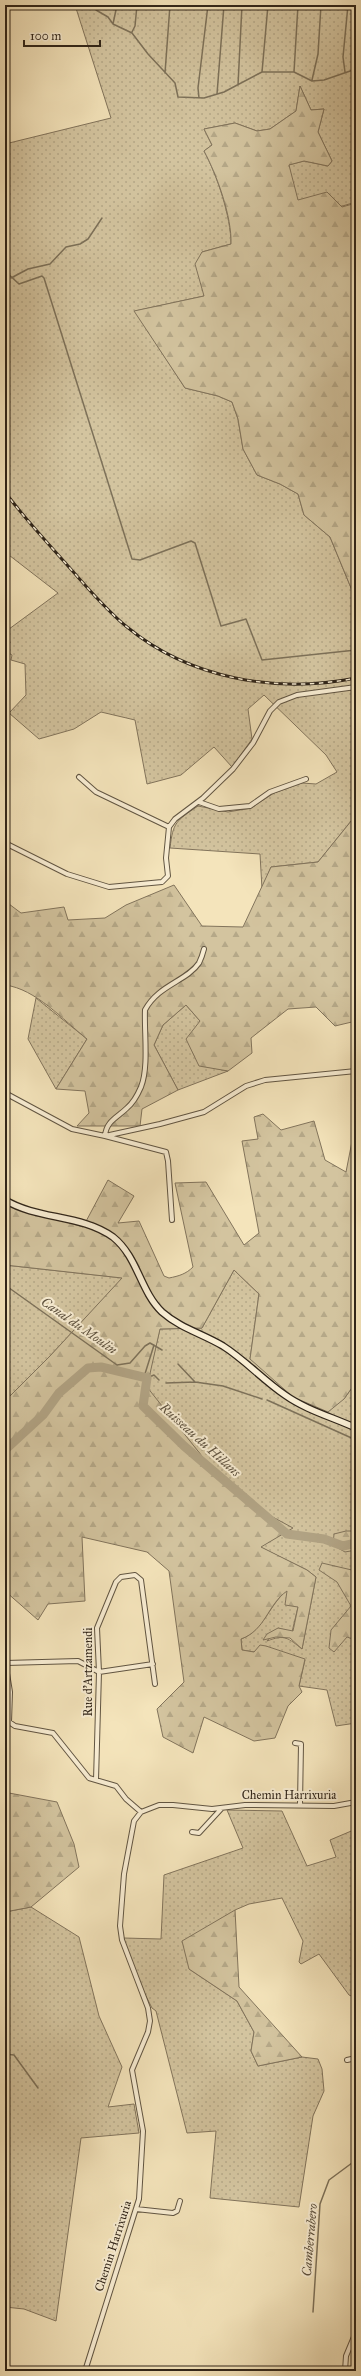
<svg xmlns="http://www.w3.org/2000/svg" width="361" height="2376" font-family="'IM FELL Great Primer',serif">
	<defs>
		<pattern id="grass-dots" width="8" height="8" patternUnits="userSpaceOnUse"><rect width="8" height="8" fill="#d3c49f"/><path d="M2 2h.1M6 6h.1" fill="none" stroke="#b5a888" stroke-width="1.8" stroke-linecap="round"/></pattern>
		<pattern id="forest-firs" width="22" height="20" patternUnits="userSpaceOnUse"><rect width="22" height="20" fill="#d3c49f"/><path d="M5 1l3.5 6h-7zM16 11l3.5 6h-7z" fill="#b5a888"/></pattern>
	</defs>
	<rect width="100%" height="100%" fill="#f4e4bb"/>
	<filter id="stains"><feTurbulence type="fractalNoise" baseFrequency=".005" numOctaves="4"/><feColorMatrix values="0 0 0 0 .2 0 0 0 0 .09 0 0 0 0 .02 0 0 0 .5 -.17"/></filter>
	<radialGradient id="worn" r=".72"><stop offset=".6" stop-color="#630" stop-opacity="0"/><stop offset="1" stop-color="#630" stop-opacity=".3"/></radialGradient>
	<path fill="url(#grass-dots)" stroke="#82745c" d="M75,5H356V202L302,218L288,165L304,161L328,166L332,161L318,132L324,109L311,110L300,86L296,111L270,129L257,131L235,123L204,129L212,145L204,151C217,175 231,217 231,244L202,252L204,296L135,311L185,388L218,396L232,402L238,419L243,449L257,475L280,484L298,494L304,515L330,537L356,600V815L318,862L271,867L262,889L260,854L170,848C173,822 176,821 198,806L228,812L251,808L274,793L302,783L316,784L337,772L326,755L264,695L248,709L252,739L232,767L214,747L181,775L147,784L135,720L101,712L74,729L39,739L9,713L26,695L25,664L11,660L12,655L7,652L10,642L5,640V632L58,593L5,552V144L111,118Z
		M36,998L87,1039L56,1089L28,1039Z
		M186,1005L200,1021L199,1065L228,1071L178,1090L154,1045L163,1025Z
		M5,1265L123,1278L50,1356L5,1401Z
		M234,1270L259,1294L250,1359L344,1399L356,1382V1723L336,1726L327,1690L299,1686L305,1660L260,1646L254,1652L242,1650L241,1639C263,1631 270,1604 287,1590L298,1607L292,1632L278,1628L267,1641C285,1634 288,1638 302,1649L316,1577L307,1570L260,1547L292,1528L256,1508L217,1475L146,1387L160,1329L202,1328Z
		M227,1810L282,1811L307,1866L336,1857L330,1840L356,1829V1998L349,1995L319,1954L301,1964L299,1962L303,1941L282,1898L249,1904L235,1910L189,1969L237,2001L254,2032L251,2051L258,2066L302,2057L318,2059L322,2069L324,2091L313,2116L299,2207L210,2198L216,2131L187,2133L156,2011L152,2008L128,1961L124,1938L161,1939L164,1875L243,1848Z
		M31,1907L79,1937L99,2016L122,2067L108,2107L134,2104L139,2133L81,2138L56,2321L24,2309L5,2307V1912Z"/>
	<path fill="url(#forest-firs)" stroke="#82745c" d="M300,86L311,110L324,109L318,132L332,161L328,166L304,161L289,165L298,200L327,192L342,207L356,203V600L330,537L304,515L298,494L280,484L257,475L243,449L238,419L232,402L218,396L185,388L134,311L204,296L195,264L202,252L231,244C232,217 217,175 204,151L212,145L204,129L235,123L257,131L270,129L296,111Z
		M356,815V1021L335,1026L316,1007L288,1009L251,1038L252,1053L228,1071L199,1066L186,1039L200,1021L186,1005L163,1025L154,1045L178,1090L142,1109L140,1126H77L89,1113L85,1091L56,1089L87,1039C63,1020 36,989 5,985V901L21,913L64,907L68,920L105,918L126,905L174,885L202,926L243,927L271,867L318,862Z
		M263,1114L281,1130L314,1121L325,1160L346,1172L356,1121V1382L344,1399L328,1412L293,1397L250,1359L259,1294L234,1270L202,1328L160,1329L147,1387L217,1475L256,1508L293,1528L261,1547L307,1570L316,1577L302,1649L290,1638L276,1637L263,1640L267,1634L278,1628L293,1631L298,1607L285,1605L287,1591C267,1605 266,1630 241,1639L242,1650L254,1652L260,1645L266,1646L305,1659L299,1686L302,1692L288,1706L275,1738L254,1741L204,1717L193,1753L163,1737L157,1709L184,1682L169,1571L147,1552L82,1537L85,1601L48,1604L38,1620L5,1591V1401L50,1356L122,1278L5,1265V1203L83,1227L108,1180L134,1196L118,1223L139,1221L164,1276L169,1278C179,1276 186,1274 193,1267L175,1183L206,1182L244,1245L259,1233L242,1141L258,1139L254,1117Z
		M346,1531H356V1550L345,1552L333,1545L334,1534Z
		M322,1563L356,1571V1640L347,1637L334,1652L329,1648L331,1630L351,1606L337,1582L319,1570Z
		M5,1788L9,1793L57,1802L74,1844L79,1867L31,1907L5,1912Z
		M235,1910L239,1987L302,2057L258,2066L251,2051L254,2032L237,2001L189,1969L182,1941Z"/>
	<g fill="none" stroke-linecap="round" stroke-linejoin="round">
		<path stroke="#7d7159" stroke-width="1.5" d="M94,5L96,10L108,17L113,24L132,33L148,54L175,83L178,97L204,98L224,92L262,72H294L312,81L324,80L356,69
			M113,24L117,5
			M132,32L135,26L137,5
			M262,72L268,5
			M294,72L298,5
			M345,72L343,57L348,5
			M165,73L170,5
			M312,80L318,54L321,5
			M238,85L242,5
			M217,94L224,5
			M199,98L198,88L208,5
			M5,271L19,284L42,276L44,278L132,559L140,560L191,541L195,543L221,626L246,619L262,660L356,650
			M11,278L28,269L50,264L66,247L80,244L88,239L102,218
			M5,1285L117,1365L130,1363L145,1346L150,1343L162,1350
			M178,1364L195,1382L223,1386L262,1399
			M144,1377L154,1345
			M147,1378L154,1375L159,1380
			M166,1383L195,1382
			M267,1400L356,1440
			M5,2054L14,2055L38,2088
			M313,2312L320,2204L329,2180L356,2160"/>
		<path stroke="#b1a384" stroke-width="9" d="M5,1450L43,1415L59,1393L88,1368L101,1367L147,1378L143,1406L184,1446L287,1534L324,1539L343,1546L356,1543"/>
		<defs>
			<path id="street" d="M79,777L96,792L169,827
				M199,802L219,809L250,806L270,792L306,779
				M5,843L67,874L109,887L162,882L168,876L166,858L169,827L175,819L203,798L233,769L253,743L270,711L279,702L297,695L356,687
				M5,1093L72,1129L105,1136L160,1124L204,1112L246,1086L265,1080L356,1071
				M172,1220L168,1161L166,1152L105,1136C106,1121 118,1117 127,1108C133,1103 138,1094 141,1087C149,1067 144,1032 145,1010C158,985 187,981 199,963C201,959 203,953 204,949
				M5,1661L10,1692L9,1722L15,1726L53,1733L89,1778L116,1786L126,1799L141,1812
				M6,1663L78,1661L99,1672L153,1664
				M295,1743L301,1744L300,1804
				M96,1780L99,1672L97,1628L116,1582L121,1577L135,1575L141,1580L155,1684
				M192,1832L199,1833L222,1808
				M347,2060L356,2058
				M136,2209L173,2213L177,2211L180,2201
				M85,2371L139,2199L143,2131L132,2070L148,2032L150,2021L148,2008L122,1940L120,1926L124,1874L134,1821L141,1812L159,1805H173L212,1809L245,1805L334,1806L356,1802
				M345,2371L346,2356L356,2332"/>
			<path id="secondary" d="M5,1200C38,1220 81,1214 113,1237C138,1257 140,1291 162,1312C180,1328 203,1334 223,1346C245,1360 263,1380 285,1395C306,1410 332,1417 356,1428"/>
		</defs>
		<use href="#street" stroke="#615542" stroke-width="6"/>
		<use href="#secondary" stroke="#302519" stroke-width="8"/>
		<use href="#street" stroke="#f8edd3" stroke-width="4"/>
		<use href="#secondary" stroke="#f8edd3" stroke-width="5.5"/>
		<defs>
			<path id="rail" d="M5,492C24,518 47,542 68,566C87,587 105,609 127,627C190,679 277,694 356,678"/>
		</defs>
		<use href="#rail" stroke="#302519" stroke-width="3"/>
		<use href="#rail" stroke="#f8edd3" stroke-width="1.5" stroke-dasharray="4.5" stroke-linecap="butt"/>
	</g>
	<g text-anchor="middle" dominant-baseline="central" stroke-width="4" stroke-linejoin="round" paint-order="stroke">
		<g font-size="12" fill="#302519" stroke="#f8edd3">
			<text transform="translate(88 1672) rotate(-90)">Rue d'Artzamendi</text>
			<text x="289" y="1795">Chemin Harrixuria</text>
			<text transform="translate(113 2246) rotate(-72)">Chemin Harrixuria</text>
		</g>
		<g font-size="13" font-style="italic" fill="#5d513e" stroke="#f8edd3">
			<text transform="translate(79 1326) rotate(35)">Canal du Moulin</text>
			<text transform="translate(200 1440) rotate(42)">Ruisseau du Hillans</text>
			<text transform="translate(310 2240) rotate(-85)">Camberrabero</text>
		</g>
	</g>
	<rect width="361" height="2376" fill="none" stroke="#f4e4bb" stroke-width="20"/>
	<rect x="6" y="6" width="349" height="2364" fill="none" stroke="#302519" stroke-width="2"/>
	<rect x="10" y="10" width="341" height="2356" fill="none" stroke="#302519"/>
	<path d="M24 40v6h76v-6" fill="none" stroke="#302519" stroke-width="2"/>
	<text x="30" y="40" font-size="12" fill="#302519" stroke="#f8edd3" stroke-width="3" paint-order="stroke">100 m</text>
	<rect width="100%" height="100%" filter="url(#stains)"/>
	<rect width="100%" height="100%" fill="url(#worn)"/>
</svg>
